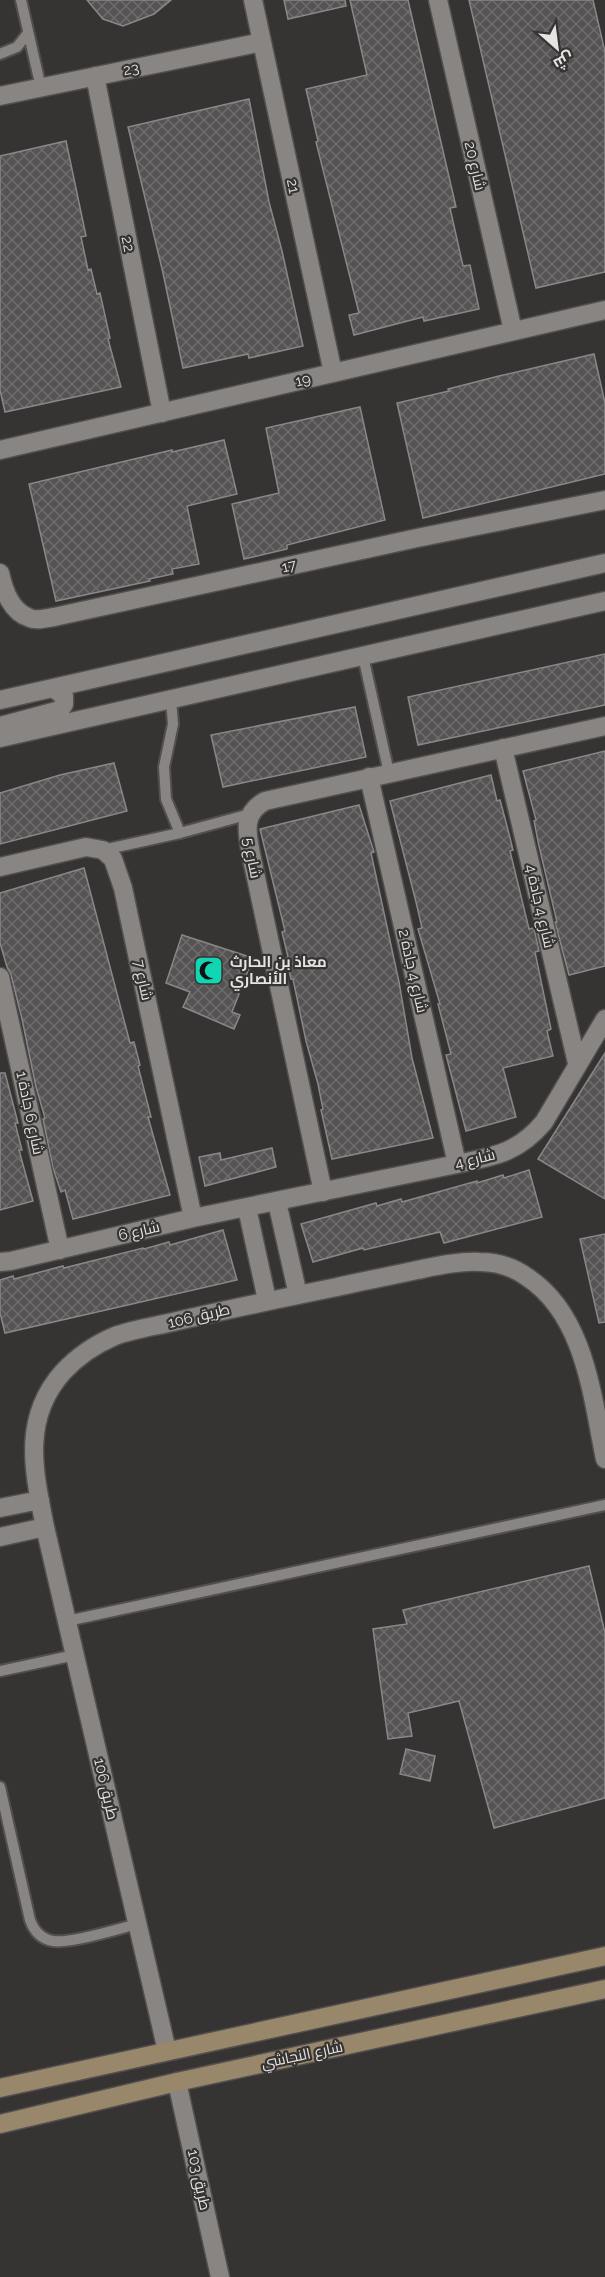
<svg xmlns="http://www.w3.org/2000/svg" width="605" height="2277" font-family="Raleway,Cairo,sans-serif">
	<defs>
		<pattern id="building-cross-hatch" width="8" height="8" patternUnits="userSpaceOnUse" patternTransform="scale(1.5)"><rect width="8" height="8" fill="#565355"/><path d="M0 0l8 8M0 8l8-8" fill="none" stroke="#6e6c6d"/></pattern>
	</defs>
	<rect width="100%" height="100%" fill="#363432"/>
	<path fill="url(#building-cross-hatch)" stroke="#8a8789" stroke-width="1.5" d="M87,0H171L154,14L123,26L103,19Z
		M284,0H345L346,6L288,19Z
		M350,0H408L456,207L450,208L463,266L470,265L479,309L424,321L423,317L354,335L349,315L359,313L316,142L318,141L306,89L367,75Z
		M469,0H593L605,52V272L536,288Z
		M249,99L269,202L282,251L303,346L249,358L248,354L183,368L163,273L128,127Z
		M66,141L86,236L81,237L88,270L91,269L97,294L100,293L110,338L108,339L121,387L5,412L0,390V156Z
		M594,354L605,403V474L423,518L397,403L449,391L448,389L499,376Z
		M360,407L385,520L287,545V549L244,559L232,504L279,493L266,428Z
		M224,440L237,494L187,506L199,564L172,569L173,574L149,579L150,581L56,601L29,484L172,450V452Z
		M605,654V705L418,745L408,697Z
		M355,707L366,757L223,787L211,735Z
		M605,751V966L569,975L555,922H557L539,846L534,821L536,820L523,771Z
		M114,763L127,811L0,844V793L60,775Z
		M491,775L497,801L500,800L507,826L513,850L510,851L529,929L534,928L539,951L535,952L551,1029L547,1031L553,1056L503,1068L516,1117L466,1131L446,1055L451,1054L438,1004H440L418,929L422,928L416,902L390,801Z
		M359,805L374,852L371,853L399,982L412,1058L433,1138L332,1159L321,1110L323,1109L318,1084L306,1041L293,979H291L286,958L288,957L282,932L285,931L260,829Z
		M84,868L130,1043L134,1042L140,1065L138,1066L151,1117H148L170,1195L73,1219L65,1190L61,1192L53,1168L43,1119L45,1118L36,1087L22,1019L11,975L7,967L0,943V893Z
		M182,935L253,958L232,1012L240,1015L234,1029L183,1007L190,992L166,983Z
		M605,1053V1199L538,1159Z
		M0,1073H5L18,1123H15L22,1150H19L33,1201L0,1210Z
		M272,1148L276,1167L205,1186L199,1157L220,1153L221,1160Z
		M529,1170L542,1217L444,1243L440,1232L364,1250L363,1248L313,1262L301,1224L376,1203L377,1206L401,1199L402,1202L477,1181V1183L503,1175L504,1178Z
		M223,1230L237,1280L5,1333L0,1313V1280L13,1276L14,1279L63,1266L64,1268L143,1248L144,1249L169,1242L170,1245Z
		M605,1234V1322L599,1323L580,1239Z
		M589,1566L605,1633V1798L494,1828L459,1701L408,1713L412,1736L388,1739L373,1629L407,1624L403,1610Z
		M406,1749L435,1756L430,1781L400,1774Z"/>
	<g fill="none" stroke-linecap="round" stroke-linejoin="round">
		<defs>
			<path id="service" d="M21,0L41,88
				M0,54L17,47L28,33
				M363,656L389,773
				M171,699L173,724L164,767L166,799L180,833
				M103,850L180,833L250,814
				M67,1621L605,1505
				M0,1671L75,1655
				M0,1787L30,1920C34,1931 41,1939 53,1941C70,1944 118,1929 137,1924"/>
			<path id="minor" d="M253,0L333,373
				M438,0L513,331
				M95,76L162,413
				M0,96L262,42
				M0,450L605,310
				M0,573C4,591 11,612 30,618C36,621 47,618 54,617L417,538L605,500
				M503,748L577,1063
				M369,777L457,1164
				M0,867L86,847L103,850L113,859L123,888L193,1218
				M0,977L60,1250
				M323,1192L252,859C248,836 240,815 265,801L605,726
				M277,1202L298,1295
				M247,1208L267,1300
				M0,1262L11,1261L193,1218L457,1164C495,1156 518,1153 544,1122L605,1019
				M0,1508L40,1500
				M0,1537L45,1527
				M167,2051L45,1527C34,1472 21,1419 63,1372C77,1357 96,1344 115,1336C134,1329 157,1326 177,1321C230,1309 283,1298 337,1287C363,1281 390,1276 417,1270C437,1266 459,1261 480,1262C496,1262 513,1267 527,1277C585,1315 592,1396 605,1459
				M177,2082L220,2277"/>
			<path id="tertiary" d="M0,700L605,563
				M0,726L60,710L64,704V696L54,689
				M0,738L605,601"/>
			<path id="secondary" d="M0,2088L605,1956
				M0,2124L177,2082L605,1989"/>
		</defs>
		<use href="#service" stroke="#524f4e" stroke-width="14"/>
		<use href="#minor" stroke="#524f4e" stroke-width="21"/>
		<use href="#tertiary" stroke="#524f4e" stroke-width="21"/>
		<use href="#secondary" stroke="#524f4e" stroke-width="21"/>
		<use href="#service" stroke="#888583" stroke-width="10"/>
		<use href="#minor" stroke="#888583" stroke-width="18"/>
		<use href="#tertiary" stroke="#888583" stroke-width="18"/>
		<use href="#secondary" stroke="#98876a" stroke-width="18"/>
	</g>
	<defs>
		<symbol id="mosque-square" viewBox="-11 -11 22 22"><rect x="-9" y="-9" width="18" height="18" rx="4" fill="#12d5b4" stroke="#363432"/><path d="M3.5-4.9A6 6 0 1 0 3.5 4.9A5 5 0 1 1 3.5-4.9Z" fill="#111"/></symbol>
	</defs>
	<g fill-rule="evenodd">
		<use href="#mosque-square" x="192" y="954" width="33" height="33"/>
	</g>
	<g text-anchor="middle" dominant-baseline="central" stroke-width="4.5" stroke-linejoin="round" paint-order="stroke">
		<g font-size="15" fill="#e6e4e3" stroke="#363432">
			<text transform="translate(131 69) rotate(-12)">23</text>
			<text transform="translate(475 166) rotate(77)">شارع 20</text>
			<text transform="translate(293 186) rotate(78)">21</text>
			<text transform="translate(128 244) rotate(79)">22</text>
			<text transform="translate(303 380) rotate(-13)">19</text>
			<text transform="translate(289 566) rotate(-12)">17</text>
			<text transform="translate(252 858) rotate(79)">شارع 5</text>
			<text transform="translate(540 906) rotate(77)">شارع 4 جادة 4</text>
			<text transform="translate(413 971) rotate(77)">شارع 4 جادة 2</text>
			<text transform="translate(143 980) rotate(78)">شارع 7</text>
			<text transform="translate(30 1113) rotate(78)">شارع 6 جادة 1</text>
			<text transform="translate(475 1159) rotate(-14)">شارع 4</text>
			<text transform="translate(139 1231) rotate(-13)">شارع 6</text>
			<text transform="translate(199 1316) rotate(-13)">طريق 106</text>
			<text transform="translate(106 1789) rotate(77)">طريق 106</text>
			<text transform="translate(302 2055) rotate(-12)">شارع النجاشي</text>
			<text transform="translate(199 2180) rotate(78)">طريق 103</text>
		</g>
		<g font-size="15" font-weight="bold" fill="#e6e4e3" stroke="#363432" text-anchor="start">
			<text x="230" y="962">معاذ بن الحارث<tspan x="230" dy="17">الأنصاري</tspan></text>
		</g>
	</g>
	<g transform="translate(557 48) rotate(152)" stroke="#363432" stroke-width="4.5" paint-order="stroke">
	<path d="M0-4.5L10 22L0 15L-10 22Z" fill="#e6e4e3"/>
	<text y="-9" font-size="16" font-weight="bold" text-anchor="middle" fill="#e6e4e3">ش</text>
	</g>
</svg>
